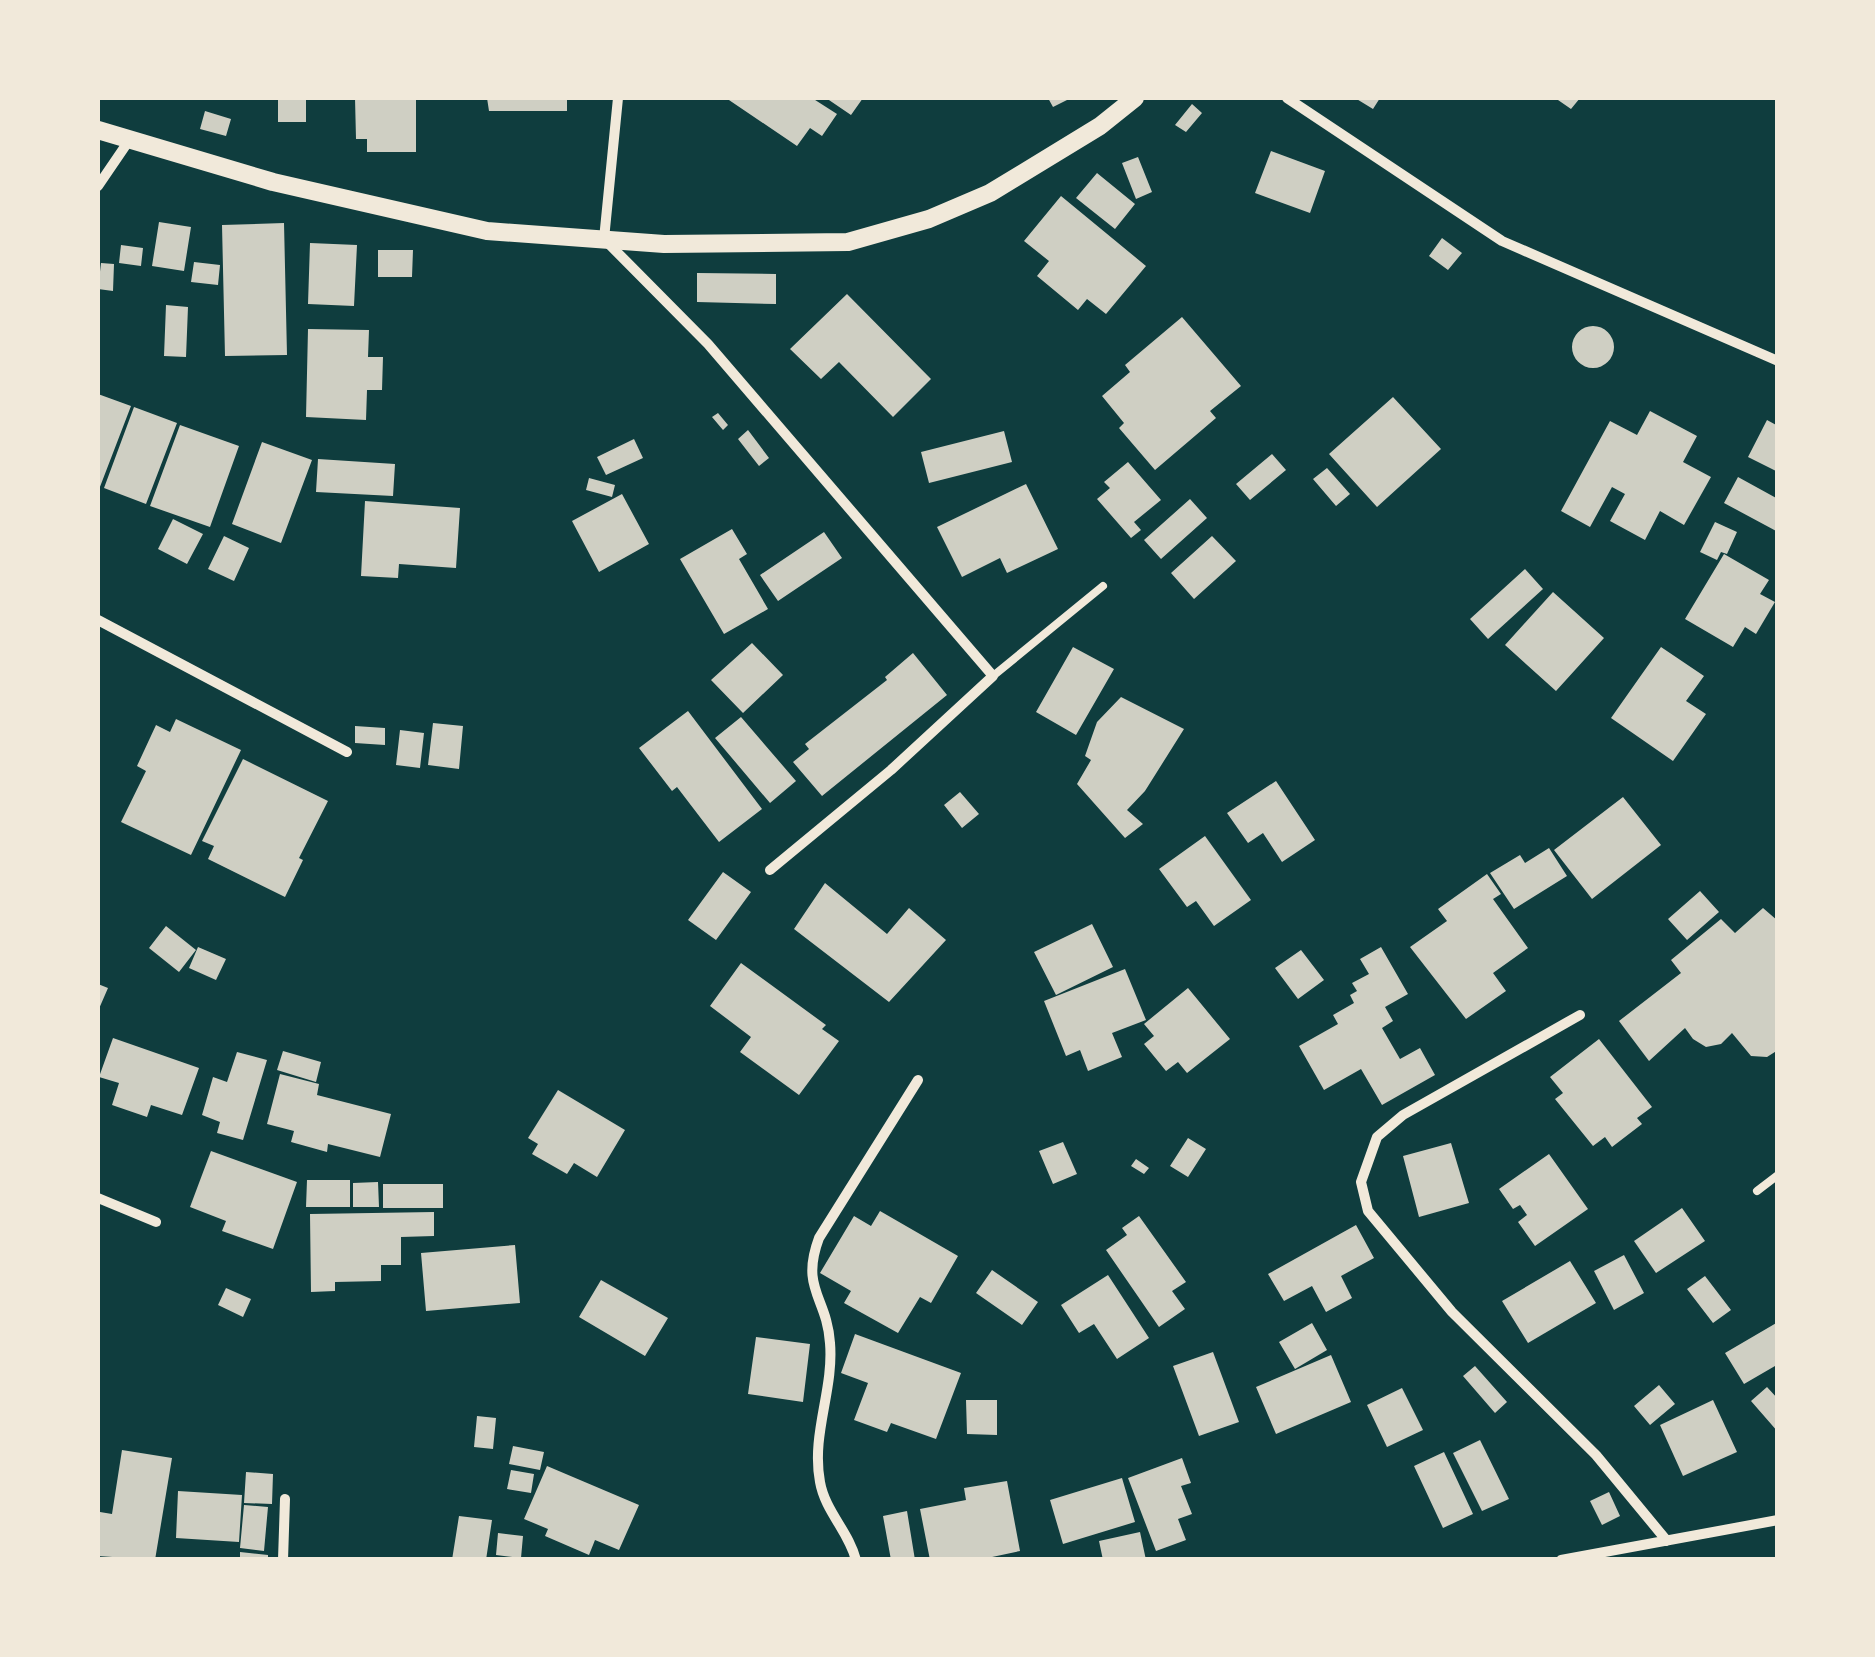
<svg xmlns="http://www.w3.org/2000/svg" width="1875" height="1657" font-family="Ubuntu,sans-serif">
	<rect width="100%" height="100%" fill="#0f3d3e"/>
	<path fill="#cfcfc3" d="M278,98H306V122H278Z
		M355,98H416V152H367V139H356Z
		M487,98H567V111H489Z
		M726,98H812L837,114L822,136L810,128L797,146Z
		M826,98H863L851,115Z
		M1048,98H1071L1053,107Z
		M1355,98H1380L1373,109Z
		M1560,98H1580L1571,109L1558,100Z
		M1192,104L1202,113L1186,132L1175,125Z
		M205,111L231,119L226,136L200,129Z
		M1271,151L1325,171L1310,213L1255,193Z
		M1138,157L1152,192L1136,199L1122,163Z
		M1097,173L1135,204L1115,229L1076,198Z
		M1061,196L1146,266L1106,314L1087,299L1078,310L1037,276L1049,261L1024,241Z
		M159,222L191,227L184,271L152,266Z
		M284,223L287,355L225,356L222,225Z
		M1442,238L1462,253L1448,270L1429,256Z
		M310,243L357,245L354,306L308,304Z
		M121,245L143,248L141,266L119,263Z
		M378,250H413L412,277H378Z
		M194,262L220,265L218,285L191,282Z
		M101,263L114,264L113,291L98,289Z
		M697,273L776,274V304L697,302Z
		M847,294L931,379L893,417L839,362L821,379L790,349Z
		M166,305L188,307L186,357L164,356Z
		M1182,317L1241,386L1210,411L1216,418L1155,470L1119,428L1124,423L1102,396L1130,372L1125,365Z
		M1572 347a21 21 0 1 1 42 0a21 21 0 1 1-42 0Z
		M308,329L369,330L368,357H383L382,390H367L366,420L306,417Z
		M98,394L131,406L98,492Z
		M1393,397L1441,449L1377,507L1329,454Z
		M134,407L177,423L146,504L104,488Z
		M1650,411L1697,436L1683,462L1711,477L1684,525L1660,511L1645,540L1610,521L1625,494L1612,487L1590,527L1561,511L1610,421L1637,435Z
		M718,413L728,425L723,430L712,417Z
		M1767,420L1778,426V472L1748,457Z
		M180,425L239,446L210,527L150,506Z
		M748,430L769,458L759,466L738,439Z
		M1004,431L1012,462L929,483L921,452Z
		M634,439L643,458L606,475L597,457Z
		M262,442L312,460L281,543L232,524Z
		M1272,454L1286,470L1250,500L1236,484Z
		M318,459L395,464L393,496L316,492Z
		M1128,462L1161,500L1134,522L1141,530L1131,538L1097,499L1110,488L1104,482Z
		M1327,468L1350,494L1336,506L1313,479Z
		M1738,477L1778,499V532L1724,503Z
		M589,478L615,485L612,497L586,490Z
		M1026,484L1058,549L1007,573L1000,558L962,577L937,527Z
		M622,494L649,544L599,572L572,521Z
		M1190,499L1207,518L1161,559L1144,540Z
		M365,501L460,508L456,568L399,564L398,578L361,576Z
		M173,519L203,534L187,564L158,549Z
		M1715,522L1737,532L1727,554L1721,552L1717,560L1700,552Z
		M732,529L747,554L739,559L768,609L724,634L680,559Z
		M824,532L842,558L778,601L760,575Z
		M224,536L249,548L234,581L208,569Z
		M1212,536L1236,561L1194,599L1171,573Z
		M1724,554L1769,580L1760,594L1775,602L1756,634L1745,627L1733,647L1685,619Z
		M1525,569L1543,589L1488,639L1470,619Z
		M1553,592L1604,638L1556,691L1505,645Z
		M752,643L783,675L743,713L711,680Z
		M1073,647L1114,669L1076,735L1036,712Z
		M1661,647L1704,676L1686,701L1706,714L1673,761L1611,718Z
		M913,653L947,695L822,796L793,762L809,749L805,744L887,680L885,677Z
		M1121,697L1184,729L1145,791L1127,810L1143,824L1125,838L1077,784L1091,760L1085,756L1097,722Z
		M688,711L762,809L719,842L677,787L672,791L639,748Z
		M741,717L796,781L770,803L715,738Z
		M176,719L241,750L191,855L121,822L146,771L137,766L156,725L170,732Z
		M433,723L463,726L459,769L428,765Z
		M355,726L385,728V745L355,743Z
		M400,730L424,733L420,768L396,765Z
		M243,759L328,801L299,858L303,860L285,897L208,859L214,846L202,841Z
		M1276,781L1315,840L1282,862L1263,833L1248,843L1227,813Z
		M960,792L979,814L962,828L944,805Z
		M1623,797L1661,845L1592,899L1554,850Z
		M1205,836L1251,900L1214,926L1196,901L1187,907L1159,869Z
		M1549,848L1567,876L1514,909L1490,873L1520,855L1525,863Z
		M723,872L751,892L716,940L688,920Z
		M1487,874L1501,894L1493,899L1528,948L1493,973L1506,991L1466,1019L1410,947L1447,921L1438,909Z
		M825,883L887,934L909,908L946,940L889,1002L794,929Z
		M1700,891L1719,912L1687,940L1668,919Z
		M1763,908L1778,921V1050L1767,1057L1751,1056L1732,1033L1721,1044L1706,1047L1693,1039L1685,1028L1649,1061L1619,1021L1681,973L1671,960L1721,919L1735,933Z
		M1092,924L1113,967L1056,995L1034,952Z
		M166,926L196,950L179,972L149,948Z
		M198,947L226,959L216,980L189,968Z
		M1381,947L1408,994L1385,1007L1393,1021L1382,1028L1400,1059L1420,1048L1435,1075L1382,1105L1361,1069L1324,1090L1299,1046L1338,1024L1333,1015L1354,1003L1350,995L1357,991L1352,983L1369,974L1360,959Z
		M1301,950L1324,980L1298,999L1275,968Z
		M741,963L826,1025L822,1029L839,1041L799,1095L740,1052L751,1037L710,1006Z
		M1125,969L1146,1020L1112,1033L1122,1057L1088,1071L1080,1050L1066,1056L1044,1001Z
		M98,984L108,988L98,1011Z
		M1188,988L1230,1039L1187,1073L1178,1062L1166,1071L1144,1044L1154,1036L1144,1024Z
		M113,1038L199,1068L182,1115L151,1105L147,1117L112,1105L119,1083L99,1077Z
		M1599,1039L1652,1107L1637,1118L1642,1124L1612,1147L1605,1137L1593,1146L1555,1099L1563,1093L1550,1077Z
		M283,1051L321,1062L316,1082L277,1070Z
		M237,1052L267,1060L243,1140L217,1133L220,1122L202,1115L213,1077L227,1082Z
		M280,1074L319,1084L317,1095L391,1114L380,1157L328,1144L327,1152L291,1142L294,1131L267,1124Z
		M558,1090L625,1130L597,1177L574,1163L567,1174L532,1154L538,1144L528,1138Z
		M1188,1138L1206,1149L1188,1177L1170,1166Z
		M1063,1142L1077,1174L1053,1184L1039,1151Z
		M1451,1143L1469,1203L1419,1217L1403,1156Z
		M211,1151L297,1182L273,1249L222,1231L226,1221L190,1207Z
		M1549,1154L1588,1209L1535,1246L1518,1222L1527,1215L1520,1205L1513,1209L1499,1189Z
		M1136,1159L1149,1168L1144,1174L1131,1166Z
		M307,1180H350V1207H306Z
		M378,1182L379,1207H353V1183Z
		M383,1184H443V1208H383Z
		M1682,1208L1705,1241L1656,1273L1634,1241Z
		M880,1211L958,1256L931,1303L920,1297L898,1333L844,1303L851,1291L820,1273L854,1216L871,1226Z
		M434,1212V1236L401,1237V1265H381V1281L335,1282V1291L311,1292L310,1214Z
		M1139,1216L1186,1282L1172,1291L1185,1309L1159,1327L1106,1250L1127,1235L1122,1228Z
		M1356,1225L1374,1258L1341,1276L1352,1298L1326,1312L1312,1286L1284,1301L1268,1274Z
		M515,1245L520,1303L426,1311L421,1253Z
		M1624,1255L1644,1293L1614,1310L1594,1271Z
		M1570,1261L1596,1303L1528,1343L1502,1301Z
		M992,1270L1038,1302L1022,1325L976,1293Z
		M1108,1275L1149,1338L1117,1359L1094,1324L1079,1333L1061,1305Z
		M1705,1276L1731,1310L1713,1323L1687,1289Z
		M601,1280L668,1318L645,1356L579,1317Z
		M226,1288L251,1299L243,1317L218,1305Z
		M1778,1322V1370L1775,1366L1744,1384L1725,1353Z
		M1312,1323L1327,1350L1295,1369L1279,1342Z
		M855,1334L961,1373L936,1439L891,1423L887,1432L854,1420L868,1383L841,1373Z
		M756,1337L810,1344L803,1402L748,1394Z
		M1213,1352L1239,1422L1199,1436L1173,1366Z
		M1331,1355L1351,1402L1276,1434L1256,1387Z
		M1475,1366L1507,1402L1495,1413L1463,1376Z
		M1659,1385L1675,1404L1650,1425L1634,1406Z
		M1767,1387L1778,1399V1432L1751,1401Z
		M1402,1388L1423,1430L1387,1447L1367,1405Z
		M966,1400H997V1435L967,1434Z
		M1713,1400L1737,1452L1683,1476L1660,1425Z
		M477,1416L496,1418L493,1449L474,1447Z
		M1480,1440L1509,1499L1482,1511L1453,1453Z
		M513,1446L544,1452L540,1470L509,1464Z
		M122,1450L172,1458L155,1560L98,1556L100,1512L112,1514Z
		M1444,1452L1473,1514L1443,1528L1414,1466Z
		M1182,1458L1191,1483L1181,1486L1192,1514L1178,1519L1186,1540L1156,1551L1128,1478Z
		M547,1466L639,1505L619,1550L595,1540L589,1555L545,1536L548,1529L524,1519Z
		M511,1470L534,1474L531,1493L507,1489Z
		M246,1472L273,1474L272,1504L244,1503Z
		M1122,1478L1135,1522L1063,1544L1050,1500Z
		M1007,1481L1020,1551L978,1560H930L920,1509L966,1500L964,1488Z
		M178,1491L242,1495L239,1542L176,1538Z
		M1609,1492L1620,1516L1602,1525L1590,1501Z
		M244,1505L268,1507L264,1551L240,1548Z
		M907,1511L915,1560H891L883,1516Z
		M459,1516L492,1520L486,1560H452Z
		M1140,1532L1146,1560H1103L1099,1541Z
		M498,1533L523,1536L521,1558L496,1555Z
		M240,1552L268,1555V1560H240Z"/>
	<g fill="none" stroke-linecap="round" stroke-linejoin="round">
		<path stroke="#f1e9da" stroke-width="8" d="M993,676L1103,586
			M1757,1191L1778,1175"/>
		<path stroke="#f1e9da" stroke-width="10" d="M618,98L604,239L708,344L993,676L891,770L770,870
			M1287,98L1502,241L1778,361
			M98,186L128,142
			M98,620L347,752
			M1580,1015L1403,1115L1377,1137L1361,1182L1368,1211L1452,1312L1596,1455L1667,1541
			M98,1198L156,1222
			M283,1560L285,1499
			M856,1560C849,1532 825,1511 820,1482C811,1434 834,1390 830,1343C827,1297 800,1289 819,1238L918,1080
			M1561,1560L1778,1520"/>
		<path stroke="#f1e9da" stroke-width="18" d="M98,130L273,182L487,231L664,244L848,242L929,219L990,193L1100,126L1135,98"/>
	</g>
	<rect width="1875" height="1657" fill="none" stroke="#f1e9da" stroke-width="200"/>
</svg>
